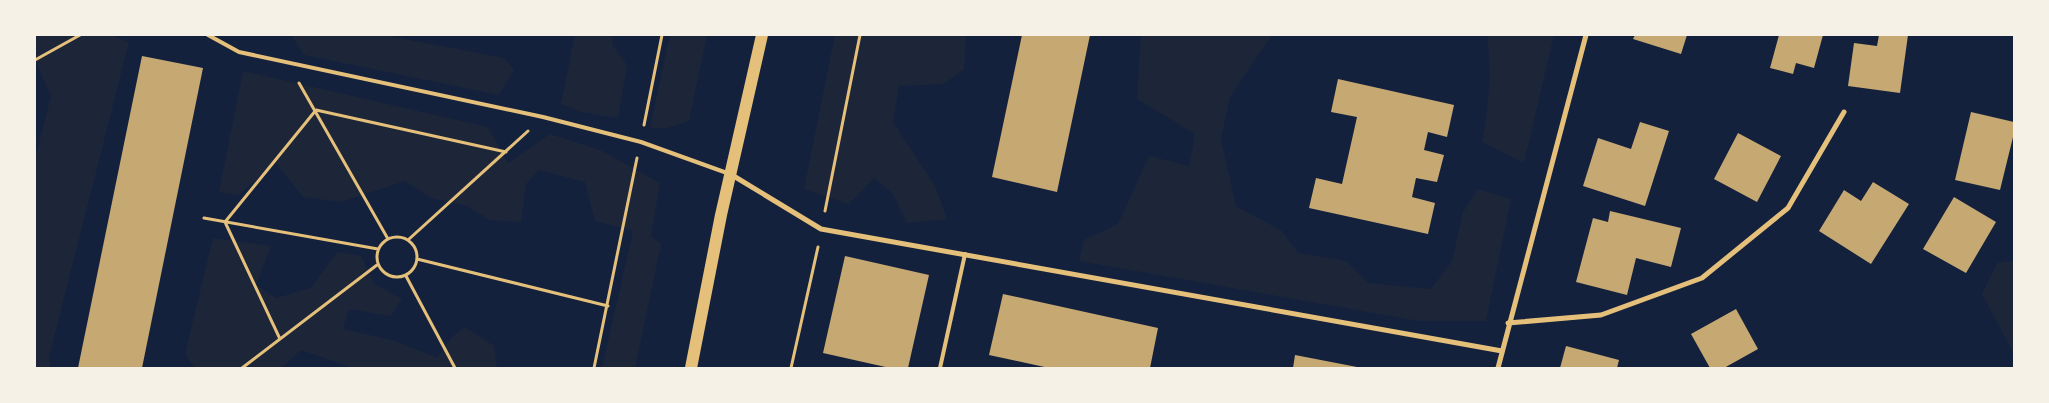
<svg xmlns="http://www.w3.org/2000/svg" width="2049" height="403" font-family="Mulish,sans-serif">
	<rect width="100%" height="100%" fill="#14213d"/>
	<path fill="#1d2539" d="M35,35H111L129,42L49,357L51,368H35V160L51,96L35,60Z
		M291,35H384L504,58L514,70L499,95L304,55Z
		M575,35H613L612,44L627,65L618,118L581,112L561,104Z
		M670,35H707L689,121L667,128H650Z
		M835,35H966L964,69L944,84L899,86L893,122L935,186L947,219L907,223L893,194L874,178L849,204L804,189Z
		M1141,35H1272L1230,97L1221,139L1236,206L1282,231L1298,253L1346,261L1368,283L1431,289L1452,261L1463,212L1478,189L1511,199L1486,321H1419L1079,261L1084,240L1118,224L1149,156L1189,166L1195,134L1137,99Z
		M1487,35H1554L1524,163L1482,142C1489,106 1492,72 1487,35Z
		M243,71L488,127L508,163L550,134L600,150L660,183L651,236L661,244L635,368H602L633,231L595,221L585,182L539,170L526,184L521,222L490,220L467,206L431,198L405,181L341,202L303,197L276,163L238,195L219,192Z
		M213,238L271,246L256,285L276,298L311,288L337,252L361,256L374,284L402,299L391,316L349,309L343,329L396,341L437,358L453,336L465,327L494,346L497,368H353L301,350L281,368H195L185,354Z
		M2014,260V354L1982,294L1997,263Z"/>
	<path fill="#c6a872" d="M1022,35H1090L1057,192L992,177Z
		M1635,35H1687L1681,54L1633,39Z
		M1779,35H1823L1814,68L1796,63L1793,74L1770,68Z
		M1879,35H1908L1900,93L1848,86L1854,43L1877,46Z
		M142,56L203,68L142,368H78Z
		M1338,79L1454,105L1447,137L1428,132L1424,150L1444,155L1437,182L1416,178L1412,197L1435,203L1428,234L1309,208L1316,178L1342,184L1357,117L1331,112Z
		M1971,112L2014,122V133L2000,190L1955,180Z
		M1640,122L1669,131L1645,206L1583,186L1598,138L1631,149Z
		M1738,133L1781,156L1757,202L1714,179Z
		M1873,182L1909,204L1871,264L1819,231L1844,190L1861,201Z
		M1954,197L1996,222L1966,273L1923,249Z
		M1610,211L1681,228L1671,267L1636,258L1627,295L1576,282L1593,218L1608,222Z
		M845,256L929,275L908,368H890L823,353Z
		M1003,294L1158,328L1150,368H1049L989,355Z
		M1736,309L1758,349L1724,368H1710L1691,334Z
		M1566,346L1619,360L1617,368H1560Z
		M1295,355L1357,367V368H1293Z"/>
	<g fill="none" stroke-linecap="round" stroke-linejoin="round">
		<path stroke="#e5c07b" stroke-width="3" d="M35,60L80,35
			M299,83L388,239
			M644,125L662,35
			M825,211L860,35
			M204,218L378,249
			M377 257a20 20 0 1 1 40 0a20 20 0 1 1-40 0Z
			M408,240L528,131
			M417,259L608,306
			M406,276L455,368
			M280,339L225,222L316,110L506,152
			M242,368L377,265
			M594,368L637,158
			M791,368L818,247"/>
		<path stroke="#e5c07b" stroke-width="4" d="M208,35L239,52L543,117L641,142L727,173
			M940,368L965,254"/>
		<path stroke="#e5c07b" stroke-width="5" d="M732,175L821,229L1502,351
			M1508,323L1601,315L1702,278L1788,208L1844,112
			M1498,368L1586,35"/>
		<path stroke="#e5c07b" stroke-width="12" d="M691,368L721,215L762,35"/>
	</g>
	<rect width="2049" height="403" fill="none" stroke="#f6f1e7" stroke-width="72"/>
</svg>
